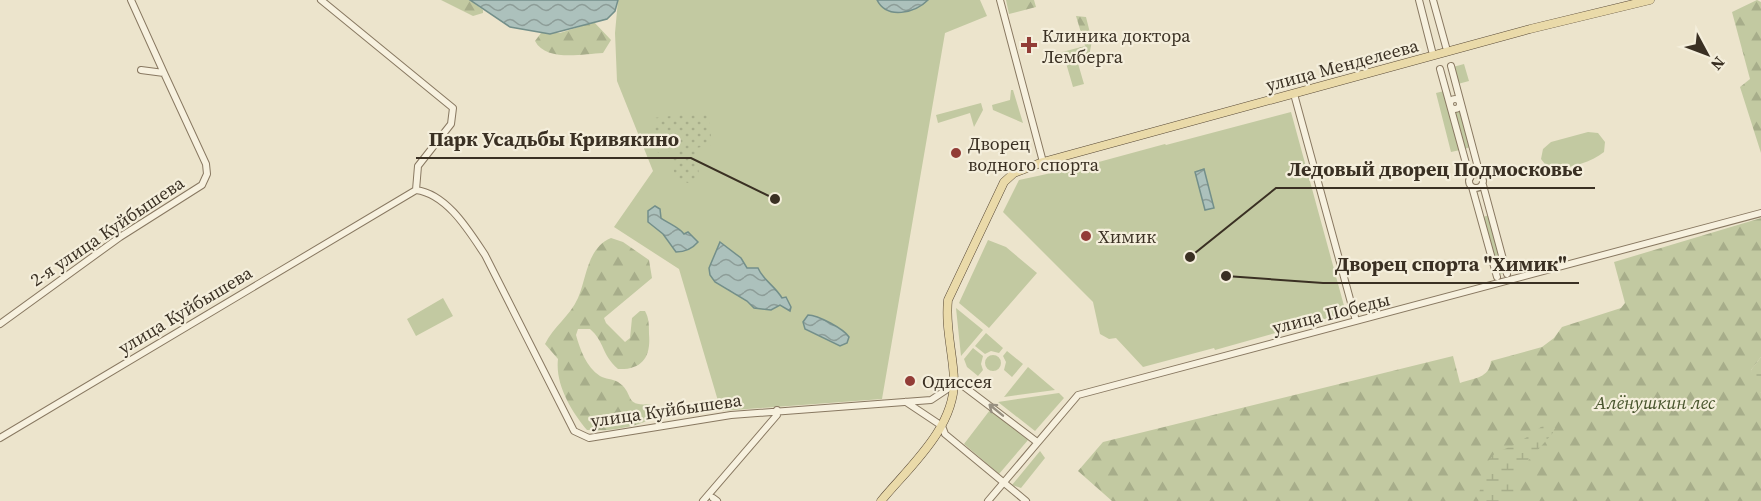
<svg xmlns="http://www.w3.org/2000/svg" width="1761" height="501" font-family="'Source Serif 4',serif">
	<defs>
		<pattern id="forest-firs" width="22" height="20" patternUnits="userSpaceOnUse" patternTransform="scale(1.5)"><rect width="22" height="20" fill="#c2c9a1"/><path d="M5 1l3.5 6h-7zM16 11l3.5 6h-7z" fill="#a7ad8a"/></pattern>
		<pattern id="wetland-marsh" width="20" height="14" patternUnits="userSpaceOnUse" patternTransform="scale(1.5)"><rect width="20" height="14" fill="#c2c9a1"/><path d="M1 5h8M5 5V1M11 12h8M15 12V8" fill="none" stroke="#a7ad8a"/></pattern>
		<pattern id="garden-dots" width="8" height="8" patternUnits="userSpaceOnUse" patternTransform="scale(1.5)"><rect width="8" height="8" fill="#c2c9a1"/><path d="M2 2h.1M6 6h.1" fill="none" stroke="#a7ad8a" stroke-width="1.8" stroke-linecap="round"/></pattern>
		<pattern id="water-waves" width="16" height="10" patternUnits="userSpaceOnUse" patternTransform="scale(1.5)"><rect width="16" height="10" fill="#acc1bc"/><path d="M0 5q4-4 8 0t8 0" fill="none" stroke="#8d9d98"/></pattern>
	</defs>
	<rect width="100%" height="100%" fill="#ece4cc"/>
	<path fill="#c2c9a1" d="M618,0H980L987,16L945,33L882,399L721,411L679,269L614,227L653,171L617,81L615,33Z
		M1077,60L1084,84L1073,87L1066,63Z
		M1464,64L1469,81L1458,84L1453,67Z
		M1011,90H1013L1023,123L993,110L992,105L1010,100Z
		M1444,91L1460,150L1451,152L1436,93Z
		M981,103L983,110L974,127L970,113L938,123L936,115Z
		M1460,109L1471,147L1464,149L1453,111Z
		M1291,112L1346,313L1215,350L1214,348L1143,367L1116,338L1109,339L1100,334L1093,302L1003,212L1019,180L1084,166L1165,144L1166,145Z
		M1588,132L1598,133L1605,142L1604,152C1590,163 1566,170 1548,168L1541,159L1543,149L1551,142Z
		M1489,215L1505,273L1498,275L1483,217Z
		M988,240L1006,247L1037,273L989,328L959,303Z
		M443,298L453,316L416,336L407,319Z
		M956,308L983,330L961,356Z
		M986,333L1003,348L999,353L991,351L985,354L975,346Z
		M973,348L983,356L981,364L983,370L978,376L967,367L964,359Z
		M1007,351L1023,364L1012,377L1004,370L1006,362L1003,356Z
		M985 363a8 8 0 1 1 16 0a8 8 0 1 1-16 0Z
		M1028,367L1055,390L1004,397Z
		M1059,393L1064,398L1035,431L998,402Z
		M990,410L1028,440L999,474L964,444Z
		M1040,451L1045,458L1021,488L1012,485Z"/>
	<path fill="url(#forest-firs)" d="M441,0H470L483,10V13L473,16Z
		M1034,0L1036,7L1009,14L1006,0Z
		M1757,0L1761,2V153L1740,87L1750,79L1732,12Z
		M1076,16L1086,17L1092,41L1089,56L1057,65L1047,56L1085,46Z
		M594,22L611,40L603,53C582,54 546,62 535,41L541,33H560Z
		M1761,218V357L1751,370L1761,393V501H1112L1078,471L1103,442L1453,356L1460,383C1475,378 1489,378 1491,361L1542,347L1554,338L1562,327L1621,308L1625,303L1614,262Z
		M611,238L623,242L649,260L652,278L604,318L606,323L625,342L630,338L632,318L640,311H645C649,318 649,325 649,334C651,356 643,370 618,369C601,354 605,342 590,329H578L576,335C580,349 586,367 600,376C605,379 613,379 618,382C635,393 623,407 650,404L657,410L656,416C640,427 607,432 587,430C571,411 555,384 558,359L545,344C553,327 570,316 578,298C587,277 587,248 611,238Z"/>
	<path fill="url(#wetland-marsh)" d="M1761,357V393L1752,382L1751,370Z
		M1548,422L1555,428L1552,434L1513,478L1514,501H1480L1479,494L1485,465L1495,453L1517,444Z"/>
	<path fill="url(#garden-dots)" d="M708,112L712,145L696,148L699,175L688,183L675,178L671,151L658,153L653,118Z"/>
	<path fill="url(#water-waves)" stroke="#738f8a" stroke-width="1.5" d="M470,0H618L615,11L607,19L550,34L510,27Z
		M877,0H928C915,13 887,20 877,0Z
		M1204,169L1214,208L1205,210L1195,172Z
		M655,206L660,209L661,218C669,224 679,227 684,234L688,232L698,242C692,249 685,252 676,252L663,234L648,222V211Z
		M720,242L741,258L747,268H758C763,280 775,286 782,298L786,297L791,307L790,311L780,305L771,310L754,308L747,301L715,282L710,275L709,268Z
		M808,315C818,315 844,329 849,337L847,343L840,346L805,329L803,322Z"/>
	<g fill="none" stroke-linecap="round" stroke-linejoin="round">
		<defs>
			<path id="minor" d="M131,0L164,73
				M321,0L453,108L451,124L418,166L416,190
				M1000,0L1043,162
				M1419,0L1432,51
				M1433,0L1446,47
				M1451,66L1480,175
				M1440,69L1470,178
				M1294,94L1356,321
				M1450 104a5 5 0 1 1 10 0a5 5 0 1 1-10 0Z
				M1469 181a7 7 0 1 1 14 0a7 7 0 1 1-14 0Z
				M1483,185L1507,274
				M1472,187L1497,277
				M0,324L120,237L202,185L207,174L206,164L164,73L141,70
				M906,402L942,426L945,434L1026,501
				M0,438L416,190C447,194 469,231 485,255L574,431L589,438L731,415L931,400L958,382L1037,442
				M713,498L717,501
				M703,501L777,415V410
				M988,501L1078,395L1761,213"/>
			<path id="major" d="M881,501C909,467 955,428 954,380C953,353 945,327 948,300L1004,182L1014,173L1043,162L1530,29L1650,0"/>
		</defs>
		<use href="#minor" stroke="#887861" stroke-width="8"/>
		<use href="#major" stroke="#564735" stroke-width="9"/>
		<use href="#minor" stroke="#f7f1df" stroke-width="6"/>
		<use href="#major" stroke="#eadaa9" stroke-width="8"/>
	</g>
	<defs><path id="oneway-shaft" d="M-6 0H5M1.5-3L5.5 0L1.5 3" fill="none" stroke-width="1.6" stroke-linecap="round" stroke-linejoin="round" transform="scale(1.5)"/></defs>
	<use stroke="#989081" href="#oneway-shaft" transform="translate(996 410) rotate(-141)"/>
	<g fill="#923c36" stroke="#f4eedb" stroke-width="2">
		<path d="M1026 36h6v6h6v6h-6v6h-6v-6h-6v-6h6z"/>
		<circle cx="956" cy="153" r="6"/>
		<circle cx="1086" cy="236" r="6"/>
		<circle cx="910" cy="381" r="6"/>
	</g>
	<g text-anchor="middle" dominant-baseline="central" stroke-width="4.5" stroke-linejoin="round" paint-order="stroke">
		<g font-size="18" fill="#3a3023" stroke="#f4eedb" text-anchor="start">
			<text x="1042" y="35">Клиника доктора<tspan x="1042" dy="21">Лемберга</tspan></text>
			<text x="968" y="143">Дворец<tspan x="968" dy="21">водного спорта</tspan></text>
			<text x="1098" y="236">Химик</text>
			<text x="922" y="381">Одиссея</text>
		</g>
		<g font-size="18" fill="#3a3023" stroke="#f4eedb">
			<text transform="translate(1342 65) rotate(-15)">улица Менделеева</text>
			<text transform="translate(107 231) rotate(-34)">2-я улица Куйбышева</text>
			<text transform="translate(185 310) rotate(-31)">улица Куйбышева</text>
			<text transform="translate(1331 313) rotate(-14)">улица Победы</text>
			<text transform="translate(666 410) rotate(-8)">улица Куйбышева</text>
		</g>
		<g font-size="18" font-style="italic" fill="#47542c" stroke="#f4eedb">
			<text x="1655" y="402">Алёнушкин лес</text>
		</g>
	</g>
	<path fill="none" stroke="#3a3023" stroke-width="2" d="M775 199L691 158H416M1190 257L1276 188H1595M1226 276L1323 283H1579"/>
	<g fill="#3a3023" stroke="#f4eedb" stroke-width="2">
		<circle cx="775" cy="199" r="6"/>
		<circle cx="1190" cy="257" r="6"/>
		<circle cx="1226" cy="276" r="6"/>
	</g>
	<g font-size="20" text-anchor="middle" font-weight="bold" fill="#3a3023" stroke="#f4eedb" stroke-width="4.5" stroke-linejoin="round" paint-order="stroke">
		<text x="554" y="146">Парк Усадьбы Кривякино</text>
		<text x="1435" y="176">Ледовый дворец Подмосковье</text>
		<text x="1451" y="271">Дворец спорта "Химик"</text>
	</g>
	<g transform="translate(1707 54) rotate(131)" stroke="#f4eedb" stroke-width="4.5" paint-order="stroke">
	<path d="M0-4.5L10 22L0 15L-10 22Z" fill="#3a3023"/>
	<text y="-9" font-size="16" font-weight="bold" text-anchor="middle" fill="#3a3023">N</text>
	</g>
</svg>
